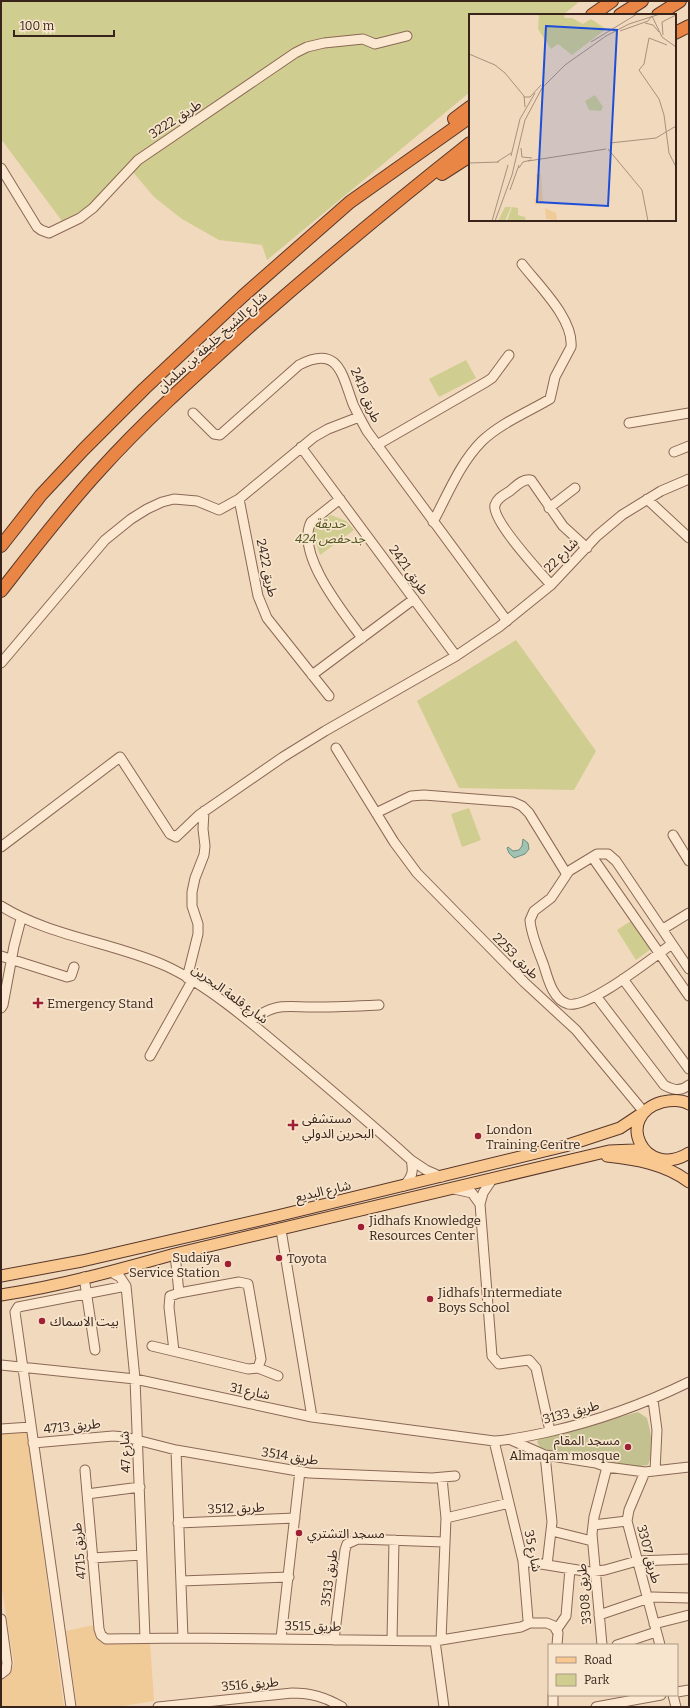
<svg xmlns="http://www.w3.org/2000/svg" width="690" height="1708" font-family="Bitter,'Noto Sans Arabic',serif">
	<rect width="100%" height="100%" fill="#f1d9bd"/>
	<path fill="#d0cd90" d="M1,1H580L563,15H470V92L267,260L262,245L219,240L182,219L154,197L127,165L93,204L62,221L1,139Z
		M466,360L476,378L439,397L429,379Z
		M331,515L346,521L354,530L320,555L313,534L317,522Z
		M516,640L596,751L574,790L459,788L417,701Z
		M469,808L481,840L462,847L451,814Z
		M631,921L651,949L636,960L617,930Z"/>
	<path fill="#f0ca97" d="M27,1432L64,1707H1V1679L6,1678L14,1664L1,1583V1434Z
		M94,1625L106,1644L150,1642L154,1701L116,1707H77L66,1631Z"/>
	<path fill="#c4c190" d="M638,1412L647,1418C651,1434 655,1449 648,1465L633,1467L556,1453L540,1447L537,1442L539,1439Z"/>
	<path fill="#a1c2b3" stroke="#689080" d="M523,839L528,843L529,849L525,854L514,858L509,853L507,848L508,847L513,851L519,850L522,846Z"/>
	<g fill="none" stroke-linecap="round" stroke-linejoin="round">
		<defs>
			<path id="minor" d="M1,168L37,227L41,230L49,233L80,218L93,208L138,160L295,53L307,47L324,43L363,39L375,44L407,36
				M193,413L214,434L220,435L299,365C339,344 342,375 353,404C357,413 362,422 367,431L507,621
				M629,423L689,413
				M377,445L486,382L492,378L509,355
				M301,447L456,656
				M674,452L689,446
				M239,499L258,596L267,618L329,696
				M340,499L311,522C295,554 344,613 362,638
				M647,499L689,538
				M549,508L575,488
				M433,522C448,494 460,463 482,441C501,423 528,412 550,399L555,377L571,347C574,319 538,285 522,264
				M551,585C540,572 491,520 495,505C497,498 504,495 510,491C516,486 523,478 531,480L563,526L587,548
				M1,663L105,540L131,519L147,509L162,502L174,499L197,501L219,510L239,499L314,437L328,429L359,417
				M312,675L414,599
				M336,748L394,842L417,873L524,982L576,1030L644,1112
				M376,813L411,796L424,795L513,802L522,806L529,813L566,873
				M673,835L689,861
				M1,847L120,757L170,834L176,837L199,815L283,757L325,731L456,656L499,627L551,585L597,536L622,515L661,491L689,479
				M593,858L689,996
				M1,906C51,937 113,942 166,966C205,984 247,1019 280,1047C324,1084 368,1121 411,1160L426,1170L442,1177
				M663,929L689,913
				M672,944C653,957 589,1009 568,1004C553,1000 548,979 544,966C539,952 531,935 530,920L534,911L551,898L569,871L597,854H608L616,861L689,969
				M1,956L67,977L71,976L74,967
				M187,978L198,934V924L192,906V892L195,878L204,855L205,846L203,829L204,811
				M623,979L689,1069
				M596,996L664,1085C673,1090 680,1092 689,1085
				M1,1008L3,1005L14,946L21,919
				M250,1022C276,1000 289,1008 319,1007C339,1007 359,1006 379,1005
				M150,1056L192,981
				M404,1186C412,1177 414,1172 411,1160
				M454,1189L472,1193L480,1204L492,1356L499,1364L529,1360L536,1368L550,1431
				M480,1204L483,1193L493,1178
				M281,1230L312,1417
				M175,1254L179,1293
				M111,1272L120,1277L126,1286L135,1379L145,1638
				M84,1277L95,1350
				M152,1346L248,1369L258,1368L261,1359L248,1284L239,1282L179,1293L170,1296L169,1307L174,1351
				M1,1365L135,1379L312,1417L494,1441C512,1440 530,1436 548,1432C597,1421 644,1404 689,1382
				M258,1368L278,1376
				M653,1400L657,1430L655,1471
				M1,1429L31,1427
				M511,1440L545,1455L596,1463L607,1467L645,1472L689,1467
				M494,1441L523,1561L528,1620L531,1623H547L554,1626L558,1633L557,1645
				M33,1443L113,1436L125,1437L176,1450L309,1473L432,1478L455,1476
				M176,1450L183,1638
				M545,1455L552,1522L547,1565
				M85,1470L99,1629L101,1635L106,1639L183,1638L435,1641L521,1627L530,1623
				M645,1472L629,1510L627,1521L660,1645
				M87,1494L140,1487
				M446,1518L509,1503
				M178,1523L295,1518
				M593,1525L627,1521
				M552,1531L592,1541
				M92,1558L142,1555
				M523,1561L590,1572L605,1570L637,1561L689,1559
				M181,1581L289,1577
				M599,1615L652,1597L689,1598
				M1,1619L7,1663L6,1670L1,1674
				M654,1624L689,1615
				M557,1629L566,1616L570,1569
				M281,1638L300,1471
				M334,1640L345,1550L347,1544L358,1539L444,1542
				M392,1640L394,1540
				M441,1640L446,1518L442,1478
				M435,1641L444,1707
				M602,1645L592,1534L594,1517L607,1467
				M617,1645L656,1632
				M677,1692L689,1690
				M553,1695V1707
				M673,1695L676,1707
				M71,1707L15,1312L18,1307L126,1286
				M158,1707L292,1693C311,1693 325,1697 342,1707
				M596,1707L661,1695"/>
			<path id="major" d="M689,1104C681,1099 671,1100 662,1102C613,1116 644,1181 689,1153
				M607,1156C635,1159 666,1164 689,1182
				M1,1276L82,1261L277,1216L565,1146L620,1128L644,1112
				M1,1295C60,1286 118,1270 175,1254L609,1151L634,1150L647,1154"/>
			<path id="highway" d="M592,15L612,1
				M620,15L642,1
				M658,15L680,1
				M675,33L689,26
				M454,119L470,107
				M442,174L470,156
				M1,546L41,495L84,449L144,389L243,296L350,202L470,117
				M1,591C33,550 65,508 100,470C146,419 198,373 249,327C321,264 394,203 470,143"/>
		</defs>
		<use href="#minor" stroke="#8a6855" stroke-width="11"/>
		<use href="#major" stroke="#57372a" stroke-width="13"/>
		<use href="#highway" stroke="#57372a" stroke-width="14"/>
		<use href="#minor" stroke="#fce8d0" stroke-width="9"/>
		<use href="#major" stroke="#f9c790" stroke-width="11"/>
		<use href="#highway" stroke="#e98645" stroke-width="12"/>
	</g>
	<g fill="#9e2035" stroke="#f8e5cd" stroke-width="1.5">
		<path d="M36 997h4v4h4v4h-4v4h-4v-4h-4v-4h4z"/>
		<path d="M291 1119h4v4h4v4h-4v4h-4v-4h-4v-4h4z"/>
		<circle cx="478" cy="1136" r="4"/>
		<circle cx="361" cy="1227" r="4"/>
		<circle cx="279" cy="1258" r="4"/>
		<circle cx="228" cy="1264" r="4"/>
		<circle cx="430" cy="1299" r="4"/>
		<circle cx="42" cy="1321" r="4"/>
		<circle cx="628" cy="1447" r="4"/>
		<circle cx="299" cy="1533" r="4"/>
	</g>
	<g text-anchor="middle" dominant-baseline="central" stroke-width="3.5" stroke-linejoin="round" paint-order="stroke">
		<g font-size="13" fill="#38241b" stroke="#f8e5cd">
			<text transform="translate(175 119) rotate(-33)">طريق 3222</text>
			<text transform="translate(212 342) rotate(-42)">شارع الشيخ خليفة بن سلمان</text>
			<text transform="translate(366 395) rotate(67)">طريق 2419</text>
			<text transform="translate(561 555) rotate(-46)">شارع 22</text>
			<text transform="translate(267 568) rotate(78)">طريق 2422</text>
			<text transform="translate(409 570) rotate(54)">طريق 2421</text>
			<text transform="translate(516 956) rotate(45)">طريق 2253</text>
			<text transform="translate(230 994) rotate(36)">شارع قلعة البحرين</text>
			<text transform="translate(323 1191) rotate(-13)">شارع البديع</text>
			<text transform="translate(250 1391) rotate(12)">شارع 31</text>
			<text transform="translate(571 1412) rotate(-15)">طريق 3133</text>
			<text transform="translate(72 1426) rotate(-6)">طريق 4713</text>
			<text transform="translate(125 1452) rotate(-93)">شارع 47</text>
			<text transform="translate(290 1456) rotate(9)">طريق 3514</text>
			<text transform="translate(236 1508) rotate(-2)">طريق 3512</text>
			<text transform="translate(79 1551) rotate(-95)">طريق 4715</text>
			<text transform="translate(533 1551) rotate(79)">شارع 35</text>
			<text transform="translate(649 1554) rotate(75)">طريق 3307</text>
			<text transform="translate(329 1578) rotate(-82)">طريق 3513</text>
			<text transform="translate(584 1594) rotate(-95)">طريق 3308</text>
			<text transform="translate(313 1626) rotate(1)">طريق 3515</text>
			<text transform="translate(250 1684) rotate(-5)">طريق 3516</text>
		</g>
		<g font-size="13" font-style="italic" fill="#52571f" stroke="#f8e5cd">
			<text x="330" y="523">حديقة<tspan x="330" dy="15">جدحفص 424</tspan></text>
		</g>
		<g font-size="13" fill="#38241b" stroke="#f8e5cd" text-anchor="start">
			<text x="47" y="1003">Emergency Stand</text>
			<text x="302" y="1118">مستشفى<tspan x="302" dy="15">البحرين الدولي</tspan></text>
			<text x="486" y="1129">London<tspan x="486" dy="15">Training Centre</tspan></text>
			<text x="369" y="1220">Jidhafs Knowledge<tspan x="369" dy="15">Resources Center</tspan></text>
			<text x="220" y="1257" text-anchor="end">Sudaiya<tspan x="220" dy="15">Service Station</tspan></text>
			<text x="287" y="1258">Toyota</text>
			<text x="438" y="1292">Jidhafs Intermediate<tspan x="438" dy="15">Boys School</tspan></text>
			<text x="50" y="1321">بيت الاسماك</text>
			<text x="620" y="1440" text-anchor="end">مسجد المقام<tspan x="620" dy="15">Almaqam mosque</tspan></text>
			<text x="307" y="1533">مسجد التشتري</text>
		</g>
	</g>
	<g transform="translate(469 14)">
		<rect width="207" height="207" fill="#f1d9bd"/>
		<path d="M70,0H96L95,4H103L114,10L122,5L137,15L103,41L89,30L82,35L69,15ZM126,81L134,93L132,97L120,96L116,87ZM36,193H42L36,207H29ZM43,193L49,194V201L56,203L57,207H38Z" fill="#d0cd90"/>
		<path d="M67,160H72L74,189L66,191L65,185L69,184ZM76,194L87,199L88,206L77,205Z" fill="#f0ca97"/>
		<path fill="none" stroke="#a7917c" stroke-width="1" d="M183,2L193,23L207,33M176,9L184,11L190,18M151,17L179,7L183,2M194,21L193,8L207,1M122,28L168,0M0,40L26,51L36,59L55,82L56,93M55,83H61L72,71M195,101L190,85L170,56L175,50L180,24L198,31M195,101L200,139L207,153M141,129L187,124L207,112M52,134L53,143L63,144M139,135L173,176L179,207M42,142L51,105L66,79M59,147L137,135M28,148L42,139M0,149L30,148M50,154L54,148L62,146M41,176L50,151M23,207L39,151M26,207L43,161L56,106L73,74L96,51L137,22L160,10L191,0"/>
		<path fill="#1d4ed8" fill-opacity="0.15" stroke="#1d4ed8" stroke-width="2" d="M77,12L148,16L139,192L68,188Z"/>
		<rect width="207" height="207" fill="none" stroke="#38241b" stroke-width="2"/>
	</g>
	<rect width="690" height="1708" fill="none" stroke="#38241b" stroke-width="4"/>
	<rect x="548" y="1644" width="130" height="52" fill="#f8e5cd" stroke="#ab9886"/>
	<rect x="556" y="1657" width="20" height="6" fill="#f9c790" stroke="#ab9886"/>
	<text x="584" y="1664" font-size="12" fill="#38241b">Road</text>
	<rect x="556" y="1674" width="20" height="12" fill="#d0cd90" stroke="#ab9886"/>
	<text x="584" y="1684" font-size="12" fill="#38241b">Park</text>
	<path d="M14 30v6h100v-6" fill="none" stroke="#38241b" stroke-width="2"/>
	<text x="20" y="30" font-size="12" fill="#38241b" stroke="#f8e5cd" stroke-width="3" paint-order="stroke">100 m</text>
</svg>
